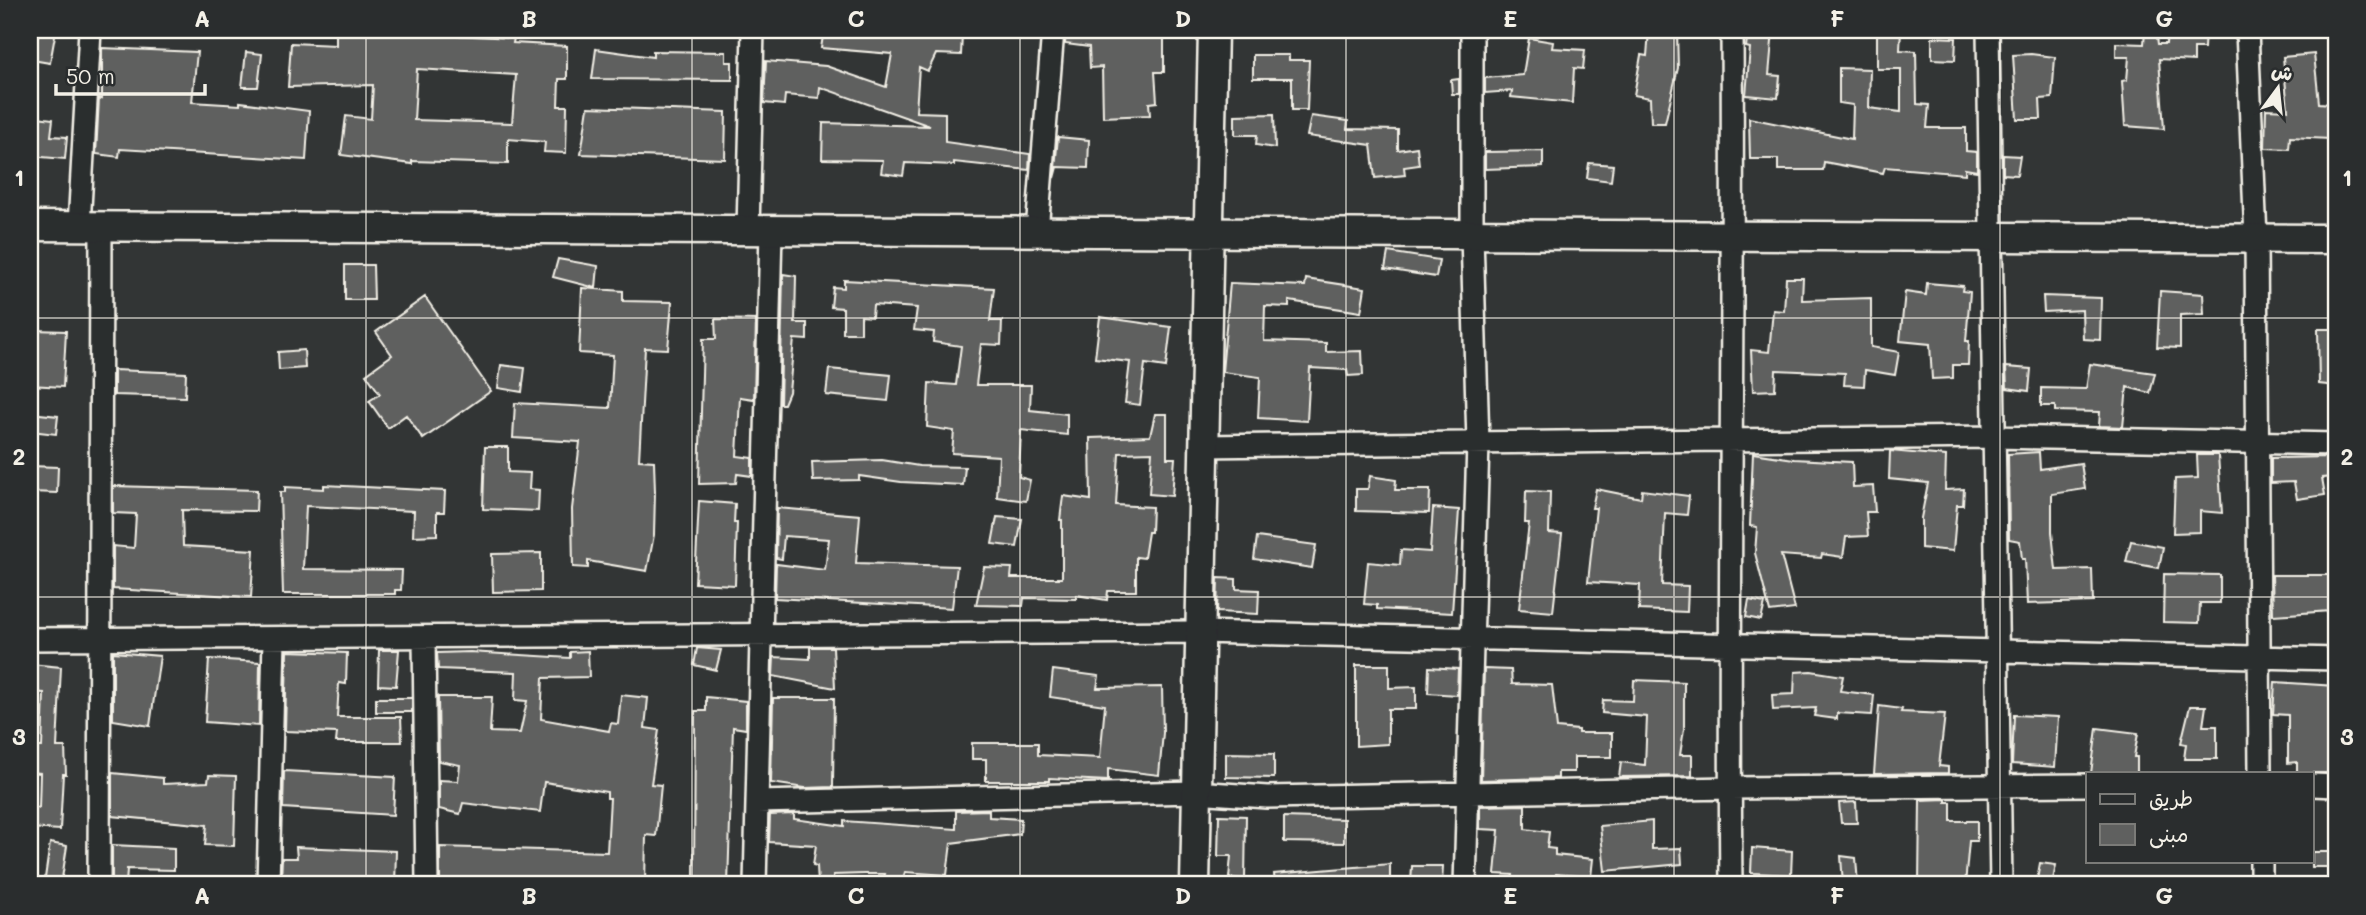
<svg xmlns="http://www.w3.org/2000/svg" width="2366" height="915" font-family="Mali,'Playpen Sans Arabic',sans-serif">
	<rect width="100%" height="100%" fill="#323535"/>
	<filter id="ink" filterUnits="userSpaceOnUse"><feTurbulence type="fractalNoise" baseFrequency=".0143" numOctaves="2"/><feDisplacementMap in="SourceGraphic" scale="14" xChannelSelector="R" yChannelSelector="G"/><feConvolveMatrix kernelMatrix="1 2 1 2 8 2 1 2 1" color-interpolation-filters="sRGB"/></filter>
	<g filter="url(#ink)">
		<path fill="#5f605f" stroke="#f4f1e8" stroke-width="2" fill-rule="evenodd" d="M39,30H56L50,63L32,60Z
			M348,30L514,38L513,43L567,46V79H559L558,106H567L566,153L544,152L545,142L508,139V164L412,161V164L341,155L346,116L371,119L373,85L288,87L291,43L336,45V33H348ZM417,69L516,75L512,123L414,120Z
			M824,30L897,39V31L962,35L961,55L936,54L928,71L919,67L916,112L945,113V142L1030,154L1029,170L954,162V165L905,163L903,176L881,173L883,160L822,159L823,123L930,126L820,87L819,98L785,95L784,105L764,103L766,61L826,66L886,87L892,54L821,48Z
			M1066,30H1164V72H1155L1157,102L1149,103L1150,115L1103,117L1102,67L1090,68L1089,47L1065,44Z
			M1649,30H1677L1678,68L1665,123H1651L1650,98L1634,95L1641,55L1647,56Z
			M1748,30H1773L1769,75L1780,76L1778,98L1746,95L1750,48L1746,47Z
			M1877,30H1901L1900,50L1916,51L1917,104L1929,105L1927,128H1966V151L1977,152V171L1965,169V174L1885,167L1883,173L1824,162L1823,170H1778V159H1750L1749,118L1852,139L1853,105L1839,103V68L1870,69L1869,108L1901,112V69H1877Z
			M2145,30H2156L2158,44H2166L2167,30H2205L2204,48H2194V61L2159,59L2164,129L2125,126L2122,81L2127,80L2129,57H2116V43L2144,44Z
			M1932,37L1956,38L1955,60L1932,59Z
			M1529,38L1553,42L1552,48L1585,50L1583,69L1574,68L1572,103L1511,97L1512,91L1485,93V78L1523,75Z
			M102,48L197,52L192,102L240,105V102L309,111L306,160L120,149L119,157L96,154L99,98L102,99Z
			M596,49L653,57V51L726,52V62H732V80L592,79Z
			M246,52L262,54L258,87H242Z
			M2031,54L2055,57L2052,98L2040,99L2041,119H2017L2013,55Z
			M2314,54L2319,103L2331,104L2330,139L2290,137L2289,149L2265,148L2266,109L2288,110L2283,57Z
			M1253,55H1289V60H1309L1307,110H1292V78H1253Z
			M1459,79V94H1452L1451,80Z
			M588,107L726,112L725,159L581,154Z
			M1274,114L1275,148L1256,145L1257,135H1235V115Z
			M30,116L53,119L51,136L67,137L65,159L30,156Z
			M1311,116L1348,121L1347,129L1398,130V150L1417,147L1419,165L1404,167L1405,175L1375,178L1371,145L1307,136Z
			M1058,137L1089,140L1088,168L1057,167L1054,178Z
			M1543,151V167L1485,169V152Z
			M2003,155L2020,156L2017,175L2003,174Z
			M1589,163L1613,165L1611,181L1587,178Z
			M1388,252L1439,260L1436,277L1385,269Z
			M558,259L598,266L596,288L553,277Z
			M345,265H373L374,300H345Z
			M783,274L796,276L795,323H807V340L794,339L789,392L784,404H780Z
			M1786,278H1803L1802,300L1871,298V347L1899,352L1895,375L1865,370L1864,386L1844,385L1845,373L1776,370L1775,390L1753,391L1751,350L1769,352L1773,310L1784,311Z
			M1306,279L1365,288L1361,312L1289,301V307L1265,306L1264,341L1326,343V352L1362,351L1363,375L1348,376L1347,370L1310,368L1307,421L1258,418L1260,377L1222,372L1230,283L1305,286Z
			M844,280L994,288L990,321H1002L1001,345L981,344L976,385H1031L1030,410L1067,414V435L1021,430L1019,477L1030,480L1026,501L997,497L999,456L952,453L954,431L927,427L929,383L956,385L961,346L933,342L934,332L914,330L917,308L873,305L872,317L861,316V333H843V308L831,307L833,287L844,288Z
			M1927,283L1963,286L1962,291L1970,292L1966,341H1969L1968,365H1953V378L1932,379L1930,344L1900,341L1905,292L1926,295Z
			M582,288L623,291V301L672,302L668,349L645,348L639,460L654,461L655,492L654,535L647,571L588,561V568L573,567L572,509L580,442L513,438L515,403L610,408L613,355L579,353Z
			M2160,291L2203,294L2204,314L2180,315V348L2157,347Z
			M2043,296L2101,298L2100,340L2083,339L2082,310L2044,312Z
			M425,297L491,391L423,439L406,415L388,428L369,401L380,394L366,374L392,355L376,332Z
			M1100,317L1171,327L1166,367L1145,364L1140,405L1125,403L1130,362L1095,358Z
			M715,319L756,320L754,399L740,397L737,456L752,458V476L737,474L736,483L699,484L703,339H716Z
			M2318,329H2336V386L2319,384Z
			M34,330L66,331L63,387L30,385Z
			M304,350L305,368L279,370L278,352Z
			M2090,364L2155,373L2150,393L2127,387L2123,427L2099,426L2100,412L2055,411V406H2041V388L2086,389Z
			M501,365L525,368L522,392L498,388Z
			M2006,367L2031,369L2029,391L2007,388Z
			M829,369L891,375L888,401L826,395Z
			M114,370L186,373L185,397L114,395Z
			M30,413L58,416L56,434L31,431Z
			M1155,414H1167V458H1175L1172,496L1149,494L1152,452L1119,453L1116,505L1152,507L1151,532H1148L1144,558L1136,557V591H1108L1107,600L1076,595V599L1024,598L1023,606L976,605L984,567L1012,568L1011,578H1062V520H1060L1063,496L1091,500L1090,438L1150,436Z
			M485,447H508V472L530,473L529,489L539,490L538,511L483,509Z
			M1890,451L1946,456L1945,490L1964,489L1963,505H1957L1953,551L1921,548V518L1928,483L1889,479Z
			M2039,452L2040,469L2081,463L2085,489L2052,494V532L2056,570L2092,569L2093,602L2027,604L2025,559H2022L2020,541L2009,539L2008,454Z
			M1753,453L1794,459L1852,462L1853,487L1873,486L1875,512H1866L1868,536L1846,537L1843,557L1822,554L1821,558L1781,555L1795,609L1770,612L1755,553L1757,527L1750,526Z
			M2197,455H2218L2222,513L2200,511V532L2173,533L2175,479L2198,478Z
			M2330,457L2332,477L2322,478L2325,495L2297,499L2294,482L2271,483V458Z
			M882,460L919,466L965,467L963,485L901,482L859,476V480L813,481L812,462Z
			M30,466L58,467L57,493L30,492Z
			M1370,476L1396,480L1395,490H1430L1429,513L1356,511V489H1368Z
			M324,485L445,491L444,512H437V535L413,536L414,511L306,506L303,569L402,570L401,590H395V594H283L280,492H285V487L324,489Z
			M113,486L257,490L256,511L182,510L183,546L254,550L251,597L113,589V546L134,548L136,514L113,513Z
			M1596,489L1641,498L1642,490L1689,496L1687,515L1665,513L1662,585L1688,586L1687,612L1639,610L1640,585L1588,582L1596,508H1592Z
			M1526,491L1550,492L1549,533L1562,534L1553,612L1519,609L1529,523H1525Z
			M699,501L735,504L734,523H737L735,585L695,583Z
			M777,508L860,515L856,563L957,566L952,608L775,598L776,564L825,570L829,539L784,536L782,559L776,558Z
			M1433,508L1459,510L1452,613L1377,609V605L1364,604L1368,562L1400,565L1401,550L1430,552Z
			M997,517L1022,519L1017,547L992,544Z
			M1257,537L1316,545L1312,568L1254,559Z
			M2131,541L2163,547L2159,568L2126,562Z
			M541,553V591L493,592L492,554Z
			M2164,574L2220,575V603H2200L2199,623L2163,622Z
			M2272,575H2330V611L2273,615Z
			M1218,578L1236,579V589L1259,590L1258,614L1217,612Z
			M1749,600L1765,603L1761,620L1746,617Z
			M810,647H833L835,688L773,676L774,657L810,659Z
			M697,648L721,650L716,670L694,665Z
			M379,650H399L396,686L378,685Z
			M287,651L347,653L346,684L339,683L337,717H401L402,742H336L337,733L285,731Z
			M588,651L589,677L543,678L541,719L609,731L611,723L618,724L621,695L648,698L645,728L659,730L651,784L661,785L656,836L646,835L645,885H569V882L511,879V885H440V847L607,852L610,798H607V792L544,782L540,812L463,803L460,814L439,809V780L458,781L460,765L439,761L438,697H492L490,732L520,733L527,701L515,700L516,672L438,669L437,653L470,652L570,658V652Z
			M113,652L160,656L150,726L113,720Z
			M209,659L260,662L259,726L205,722Z
			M30,664L61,667L57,747H65L66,774H63L60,830L30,828V807L39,808L40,773L30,772V747H42L44,693L30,692Z
			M1356,665H1389V688L1416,687V709H1388V744L1356,746Z
			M1429,667L1458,669L1457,695L1428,693Z
			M1484,669L1511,670L1512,684L1552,685L1557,728L1578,730V733H1612V757H1574V772H1558V778L1481,780Z
			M1053,670L1099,676L1097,688L1162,687L1163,733L1159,775L1108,769V781L1049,778V781H986V759H972V743H1038V755L1100,758L1105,705L1050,697Z
			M1811,671L1843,676L1840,691L1874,695L1872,715L1837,713V719L1814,716L1816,708L1773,710L1772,695L1794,694L1795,672Z
			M1634,680L1684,682V729L1680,755H1692V776L1619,777L1621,762L1645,765L1647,717L1602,713L1603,700L1633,701Z
			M2275,682L2336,686V745L2330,773H2297V762L2288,763V715L2273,714Z
			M706,697L746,701V729L733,727L728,885H694L695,711H706Z
			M376,698H412V712H376Z
			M773,698H834L833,787L805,788L771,783Z
			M1879,706L1902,709L1901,712L1945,714L1939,766L1948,767V773L1874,774Z
			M2190,706H2206L2203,726H2217V759H2184L2186,744L2181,743Z
			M2014,715L2058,717L2055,767L2012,764Z
			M2097,728L2138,733L2134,757H2137V773H2091Z
			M1226,753L1274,754V778L1226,777Z
			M284,771L395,777L393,815L283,808Z
			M112,773L163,778V784L208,782L209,775L236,776L234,846L205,845L207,825L112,816Z
			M1946,799V802H1951V821H1977V841H1969L1965,885L1919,884L1920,800Z
			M1856,802L1857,823H1841L1839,803Z
			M1525,805V829L1549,832L1547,848L1555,849V855L1593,859L1591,877L1556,874L1554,885L1512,881L1513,875L1495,874L1499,830L1480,829V806Z
			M989,810V817L1021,819L1020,834L951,843L947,875L905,872L901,885H882L885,874H865L833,875L834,884H818L817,866L813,865L816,845L769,842L770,815L794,814V819L844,826V821L956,829V811Z
			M1219,815L1246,816L1245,879L1229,878L1231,856H1218Z
			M1284,817L1344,819V843L1284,842Z
			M1652,821V849L1681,848L1682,864L1605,871L1600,826Z
			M50,843L67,846L61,885H44Z
			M112,845L174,848V870L127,869L126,885H112Z
			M296,847L396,851L395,885L337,883V880H281L282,858H297Z
			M1752,848L1792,851L1791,875L1751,873Z
			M2312,852H2336V867H2312Z
			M1841,856L1856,858L1858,885H1843Z
			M2040,863L2056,865L2052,885H2036Z
			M1390,864V881L1275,885L1274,874Z
			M1412,866H1443L1442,885L1411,884Z"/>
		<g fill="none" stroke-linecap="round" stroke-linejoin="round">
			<defs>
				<path id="street" d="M1988,30L2001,885
					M2247,30L2256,238L2260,773
					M79,226L90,30
					M748,230L753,30
					M1037,231L1053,30
					M1203,446L1994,437L2336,444
					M424,638L427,885
					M30,639L1199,632L2336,659
					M2312,785L2336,786
					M757,802L1196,792L1267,797L1730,788L2088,785
					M2261,861V885
					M99,885L101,226
					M268,885L274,639
					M755,885L771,230
					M1465,885L1478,443L1472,234V30
					M1731,885C1728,600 1734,315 1732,30"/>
				<path id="secondary" d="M30,226L2336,239
					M1195,885L1213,30"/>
			</defs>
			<use href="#street" stroke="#f4f1e8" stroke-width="26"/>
			<use href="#secondary" stroke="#f4f1e8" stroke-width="33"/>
			<use href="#street" stroke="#2a2d2e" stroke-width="21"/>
			<use href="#secondary" stroke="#2a2d2e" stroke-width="28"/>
		</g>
	</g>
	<path fill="none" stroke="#f4f1e8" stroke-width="2" stroke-opacity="0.55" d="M366,30V885M692,30V885M1020,30V885M1346,30V885M1674,30V885M2000,30V885M30,318H2336M30,597H2336"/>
	<rect width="2366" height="915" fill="none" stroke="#2a2d2e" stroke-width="77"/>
	<rect x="2086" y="772" width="228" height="91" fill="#2a2d2e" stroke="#7b7b78" stroke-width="2"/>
	<rect x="2100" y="794" width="35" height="10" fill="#2a2d2e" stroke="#7b7b78" stroke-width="2"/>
	<text x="2149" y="806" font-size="21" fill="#f4f1e8">طريق</text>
	<rect x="2100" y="824" width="35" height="21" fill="#5f605f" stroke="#7b7b78" stroke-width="2"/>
	<text x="2149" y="842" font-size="21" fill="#f4f1e8">مبنى</text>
	<g transform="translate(2278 88) rotate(15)" stroke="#2a2d2e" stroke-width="5" paint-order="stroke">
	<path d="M0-5L12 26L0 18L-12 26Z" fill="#f4f1e8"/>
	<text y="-10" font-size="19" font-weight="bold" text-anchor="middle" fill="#f4f1e8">ش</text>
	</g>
	<path d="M56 84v10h149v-10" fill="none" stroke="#f4f1e8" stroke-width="3.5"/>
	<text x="66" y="84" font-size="21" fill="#f4f1e8" stroke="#2a2d2e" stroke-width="5" paint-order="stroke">50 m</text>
	<rect x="38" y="38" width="2290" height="838" fill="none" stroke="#f4f1e8" stroke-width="2.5"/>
	<g font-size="23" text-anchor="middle" font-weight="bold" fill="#f4f1e8">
		<text x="202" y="27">A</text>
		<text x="529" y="27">B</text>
		<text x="856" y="27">C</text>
		<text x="1183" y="27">D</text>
		<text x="1510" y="27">E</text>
		<text x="1837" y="27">F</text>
		<text x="2164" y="27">G</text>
		<text x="19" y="186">1</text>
		<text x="2347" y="186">1</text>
		<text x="19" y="465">2</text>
		<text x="2347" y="465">2</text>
		<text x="19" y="745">3</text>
		<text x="2347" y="745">3</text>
		<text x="202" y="904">A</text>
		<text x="529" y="904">B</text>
		<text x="856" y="904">C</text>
		<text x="1183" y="904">D</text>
		<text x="1510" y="904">E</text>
		<text x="1837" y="904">F</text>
		<text x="2164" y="904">G</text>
	</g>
</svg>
